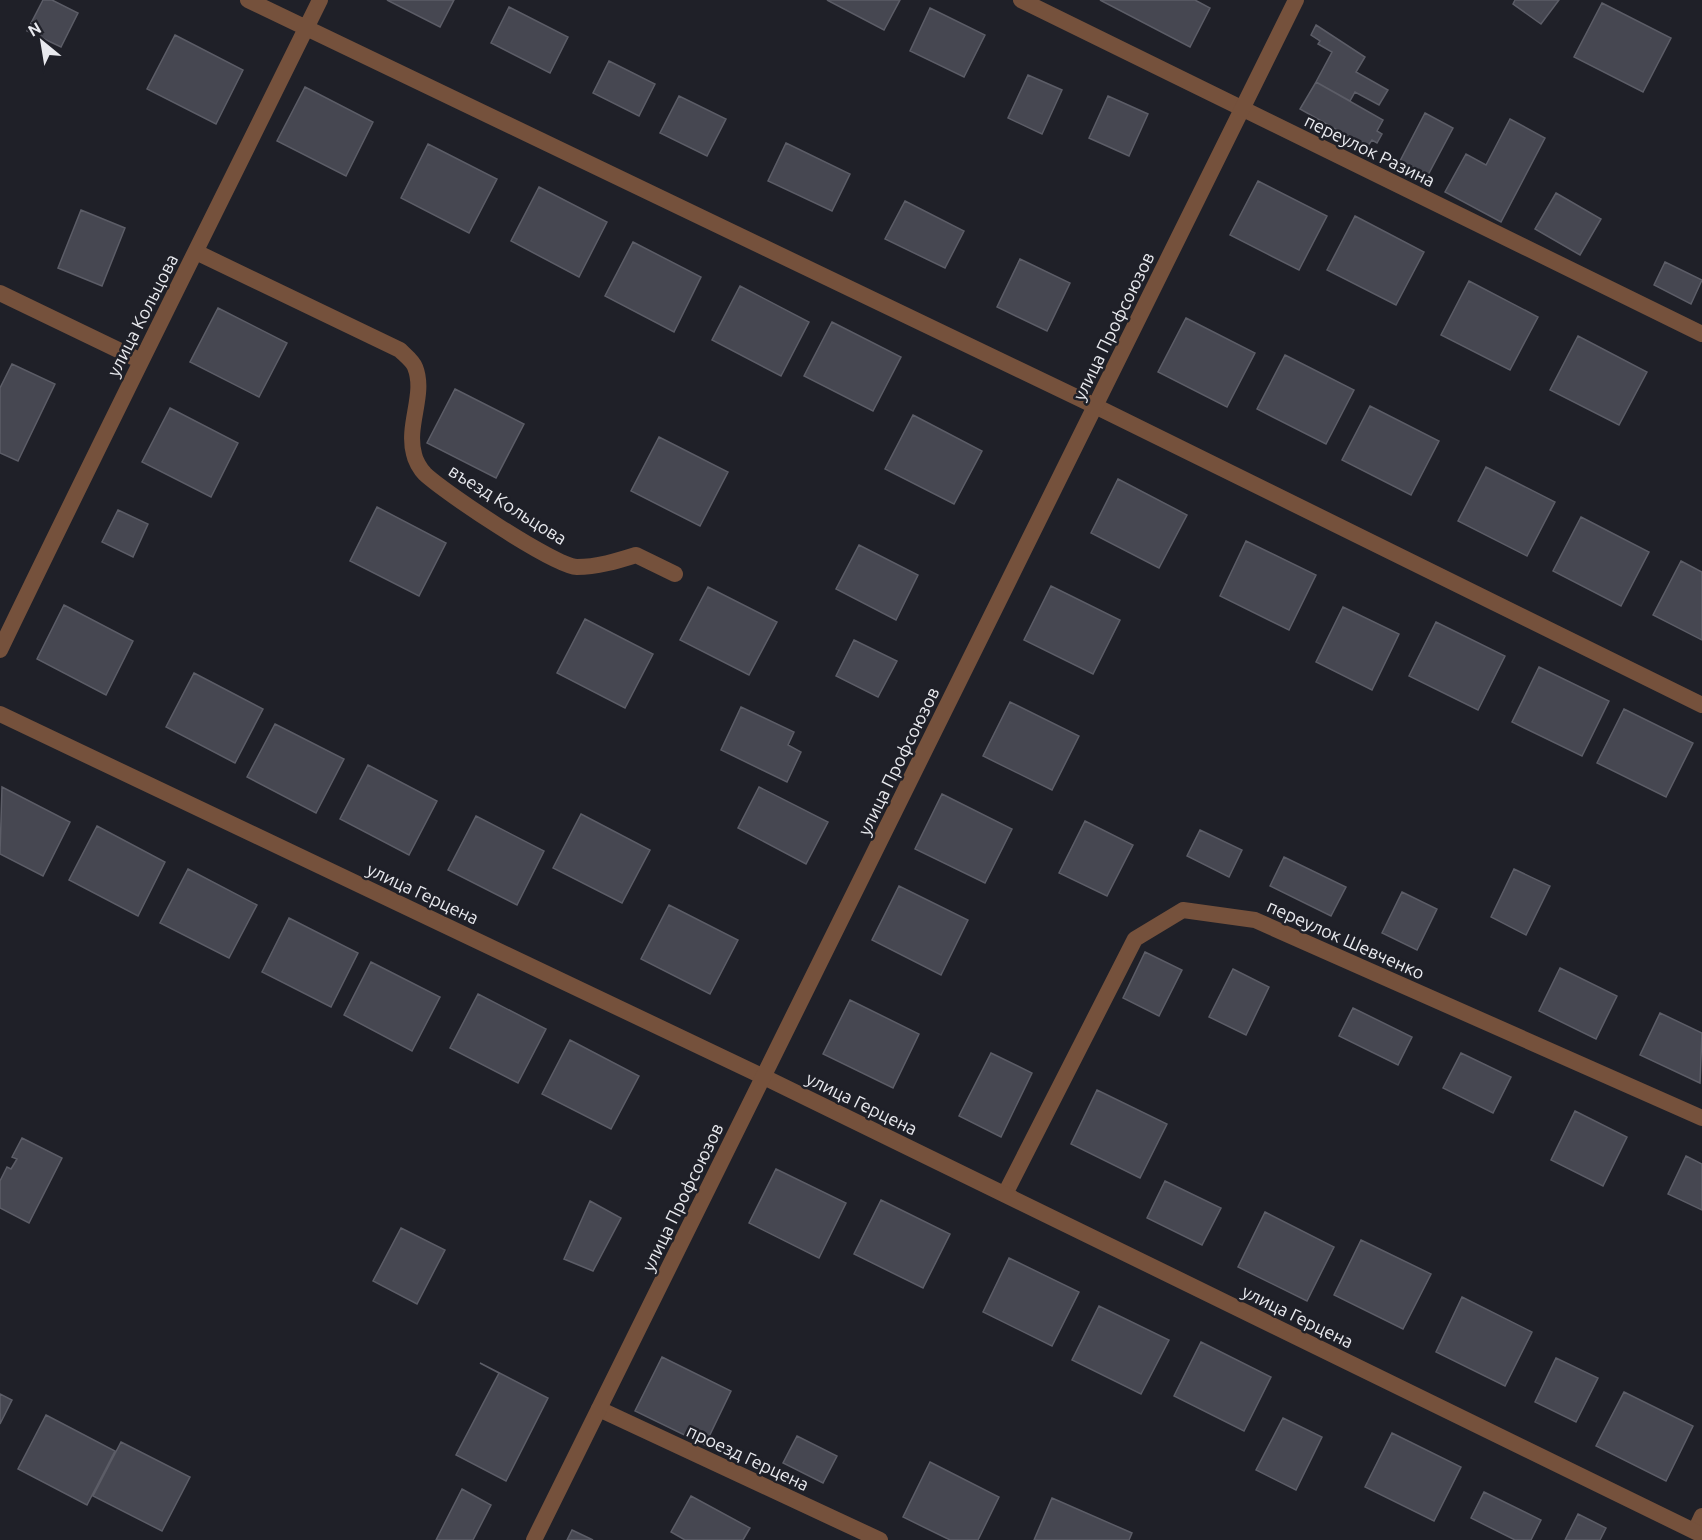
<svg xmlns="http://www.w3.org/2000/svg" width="1702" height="1540" font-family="Ubuntu,sans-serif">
	<rect width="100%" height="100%" fill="#1f2028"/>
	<path fill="#464751" stroke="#5c5d67" stroke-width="1.5" d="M43,0H52L78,13L61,47L27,31Z
		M387,0H454L440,27Z
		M827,0H900L884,30Z
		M1100,0H1195L1210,8L1190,47Z
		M1515,0H1559L1541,24L1513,4Z
		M1602,3L1671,38L1643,92L1574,57Z
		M509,7L568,37L550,73L491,43Z
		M930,8L985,35L964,77L910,51Z
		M1316,25L1365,57L1356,72L1388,90L1379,105L1355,92L1350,101L1316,82L1332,52L1318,44L1320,41L1311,35Z
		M175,35L243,70L216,124L147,89Z
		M609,61L655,84L639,116L593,93Z
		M1028,75L1062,90L1042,134L1008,118Z
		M1316,82L1383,120L1377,131L1382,134L1377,143L1372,140L1367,147L1300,109Z
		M305,87L373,122L346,176L277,141Z
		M679,96L726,119L707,156L660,133Z
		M1108,96L1148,114L1129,156L1089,138Z
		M1425,113L1453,128L1428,175L1400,161Z
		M1510,119L1545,138L1501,222L1445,192L1466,154L1486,165Z
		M786,143L850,174L832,211L768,181Z
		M428,144L497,179L469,233L401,198Z
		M1258,181L1327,216L1299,270L1230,235Z
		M539,187L607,222L579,277L511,241Z
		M1556,193L1601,219L1580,255L1535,229Z
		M905,201L964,231L945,268L885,239Z
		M81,210L125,228L102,286L58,268Z
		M1355,216L1424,252L1396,305L1327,270Z
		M633,242L701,277L674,332L605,296Z
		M1020,259L1070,283L1047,331L997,307Z
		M1665,262L1702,280L1691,304L1654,285Z
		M1469,281L1538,317L1510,370L1441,335Z
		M740,286L809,322L781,376L712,340Z
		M218,308L287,343L259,397L190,362Z
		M1186,318L1255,353L1227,407L1158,372Z
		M832,322L901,357L873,411L804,376Z
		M1578,336L1647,372L1619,425L1550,390Z
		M1285,355L1354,390L1326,444L1257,409Z
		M12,364L55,384L18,461L0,453V388Z
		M455,389L524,424L496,478L427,443Z
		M1370,406L1439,441L1411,495L1342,460Z
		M170,408L238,443L211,497L142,462Z
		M913,415L982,451L954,504L885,469Z
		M659,437L728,472L700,526L631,491Z
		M1486,467L1555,502L1527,556L1458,521Z
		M1118,479L1187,515L1159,568L1091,533Z
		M377,507L446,543L419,596L350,561Z
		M118,510L148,524L133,557L102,542Z
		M1581,517L1649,552L1621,606L1553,571Z
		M1246,541L1316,575L1289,630L1220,596Z
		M859,545L918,575L896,620L836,589Z
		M1681,561L1702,572V640L1653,615Z
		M1051,586L1120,620L1093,674L1024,640Z
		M708,587L777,622L749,675L680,640Z
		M64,605L133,641L106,695L37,659Z
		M1343,607L1399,634L1372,690L1316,662Z
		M585,619L653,654L625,708L557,673Z
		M1436,622L1505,656L1478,710L1409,676Z
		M854,640L897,661L878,697L836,676Z
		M1539,667L1609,701L1582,756L1512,722Z
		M194,673L263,709L235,763L166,727Z
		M1010,702L1079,736L1052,790L983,756Z
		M741,707L794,732L788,745L801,752L787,782L721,750Z
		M1624,709L1693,743L1666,797L1597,763Z
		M275,724L344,759L316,813L247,777Z
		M368,765L437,801L409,855L340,819Z
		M2,787L70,822L43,876L0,854Z
		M759,787L828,822L806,864L738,828Z
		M942,794L1012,829L985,883L915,849Z
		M581,814L650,850L622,903L553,868Z
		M476,816L544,851L517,905L448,870Z
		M1085,821L1133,845L1107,896L1059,873Z
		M97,826L165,862L138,916L69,880Z
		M1200,830L1242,850L1229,877L1187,856Z
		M1284,857L1346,887L1331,916L1270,886Z
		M188,869L257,905L229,958L160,923Z
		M1514,869L1550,886L1526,935L1491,917Z
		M899,886L968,920L941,975L872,940Z
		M1402,892L1437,909L1417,950L1382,933Z
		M669,905L738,940L710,994L641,959Z
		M289,918L358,953L331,1007L262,972Z
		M1145,952L1182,970L1159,1016L1123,998Z
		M371,962L440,997L412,1051L344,1015Z
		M1560,968L1617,996L1596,1039L1539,1011Z
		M1233,969L1269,987L1246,1035L1209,1017Z
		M478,994L546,1029L518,1083L450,1048Z
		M850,1000L919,1034L893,1088L823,1054Z
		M1353,1008L1412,1037L1398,1065L1339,1036Z
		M1660,1013L1702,1033L1700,1083L1640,1055Z
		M570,1040L639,1076L611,1129L542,1094Z
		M991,1053L1032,1073L1001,1137L959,1116Z
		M1461,1053L1511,1077L1493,1113L1443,1088Z
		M1097,1090L1167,1124L1140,1178L1071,1144Z
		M1575,1111L1627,1137L1603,1186L1551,1160Z
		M22,1138L62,1158L29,1223L0,1208V1181L7,1167L11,1169L17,1159L12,1157Z
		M1686,1156L1702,1164V1210L1668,1194Z
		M776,1169L846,1203L819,1258L749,1223Z
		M1165,1181L1221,1208L1202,1245L1147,1218Z
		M881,1200L950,1234L923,1288L854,1254Z
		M590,1201L621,1218L593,1271L564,1259Z
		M1265,1212L1334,1247L1307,1301L1238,1267Z
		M401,1228L445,1250L417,1304L373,1281Z
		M1361,1240L1431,1274L1403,1329L1334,1295Z
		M1009,1258L1079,1292L1052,1346L983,1312Z
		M1462,1297L1532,1332L1505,1386L1436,1352Z
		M1099,1306L1169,1340L1141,1394L1072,1360Z
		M1201,1342L1271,1377L1244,1431L1174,1396Z
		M662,1357L731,1391L705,1445L635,1411Z
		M1556,1358L1598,1378L1576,1422L1535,1402Z
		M480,1363L548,1398L506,1481L456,1455L499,1373Z
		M1624,1392L1693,1426L1666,1481L1596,1446Z
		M0,1394L12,1400L0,1424Z
		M46,1415L115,1451L87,1505L18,1469Z
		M1283,1418L1322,1437L1296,1490L1256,1470Z
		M1392,1433L1461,1467L1434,1521L1365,1487Z
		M797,1436L837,1456L823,1483L783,1463Z
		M121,1442L190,1477L162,1531L93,1496Z
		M930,1462L999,1497L978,1540H950L903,1517Z
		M462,1489L491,1505L473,1540H436Z
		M1484,1492L1541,1520L1531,1540H1515L1471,1518Z
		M691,1496L750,1528L743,1540H685L671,1532Z
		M1052,1498L1132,1533L1129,1540H1034Z
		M1578,1514L1606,1528L1600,1540H1565Z
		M572,1530L593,1540H567Z"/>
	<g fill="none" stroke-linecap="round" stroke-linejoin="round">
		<path stroke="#75513c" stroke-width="16" d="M1005,1194L1135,939L1183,910L1255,920L1702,1118
			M1695,1531L1702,1516"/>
		<path stroke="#75513c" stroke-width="16" d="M248,0L1095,406L1702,705
			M1021,0L1702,334
			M196,252L400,350C405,355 413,361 415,367C426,394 406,425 414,454C415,460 420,469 425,474C444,492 554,566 577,567C597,567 617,561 636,555L675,574
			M0,293L139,360
			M0,650C105,432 213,217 320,0
			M0,714L764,1077L1702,1535
			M599,1409L880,1540"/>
		<path stroke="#75513c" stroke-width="16" d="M534,1540L1296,0"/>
	</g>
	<g text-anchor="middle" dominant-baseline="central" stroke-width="5" stroke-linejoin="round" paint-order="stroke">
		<g font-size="18" fill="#e9eaef" stroke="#1f2028">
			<text transform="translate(1370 150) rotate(26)">переулок Разина</text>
			<text transform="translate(142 315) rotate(-63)">улица Кольцова</text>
			<text transform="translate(1113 326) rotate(-64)">улица Профсоюзов</text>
			<text transform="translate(508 504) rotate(32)">въезд Кольцова</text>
			<text transform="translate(898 761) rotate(-64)">улица Профсоюзов</text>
			<text transform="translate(423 893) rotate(25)">улица Герцена</text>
			<text transform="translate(1346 939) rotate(24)">переулок Шевченко</text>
			<text transform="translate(862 1103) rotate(26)">улица Герцена</text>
			<text transform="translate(682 1197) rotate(-64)">улица Профсоюзов</text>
			<text transform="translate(1298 1316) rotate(26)">улица Герцена</text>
			<text transform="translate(748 1457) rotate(25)">проезд Герцена</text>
		</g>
	</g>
	<g transform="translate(42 42) rotate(330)" stroke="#1f2028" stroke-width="4.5" paint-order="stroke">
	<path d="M0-4.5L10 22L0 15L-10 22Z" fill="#e9eaef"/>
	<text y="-9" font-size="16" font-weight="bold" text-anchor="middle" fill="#e9eaef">N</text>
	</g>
</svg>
